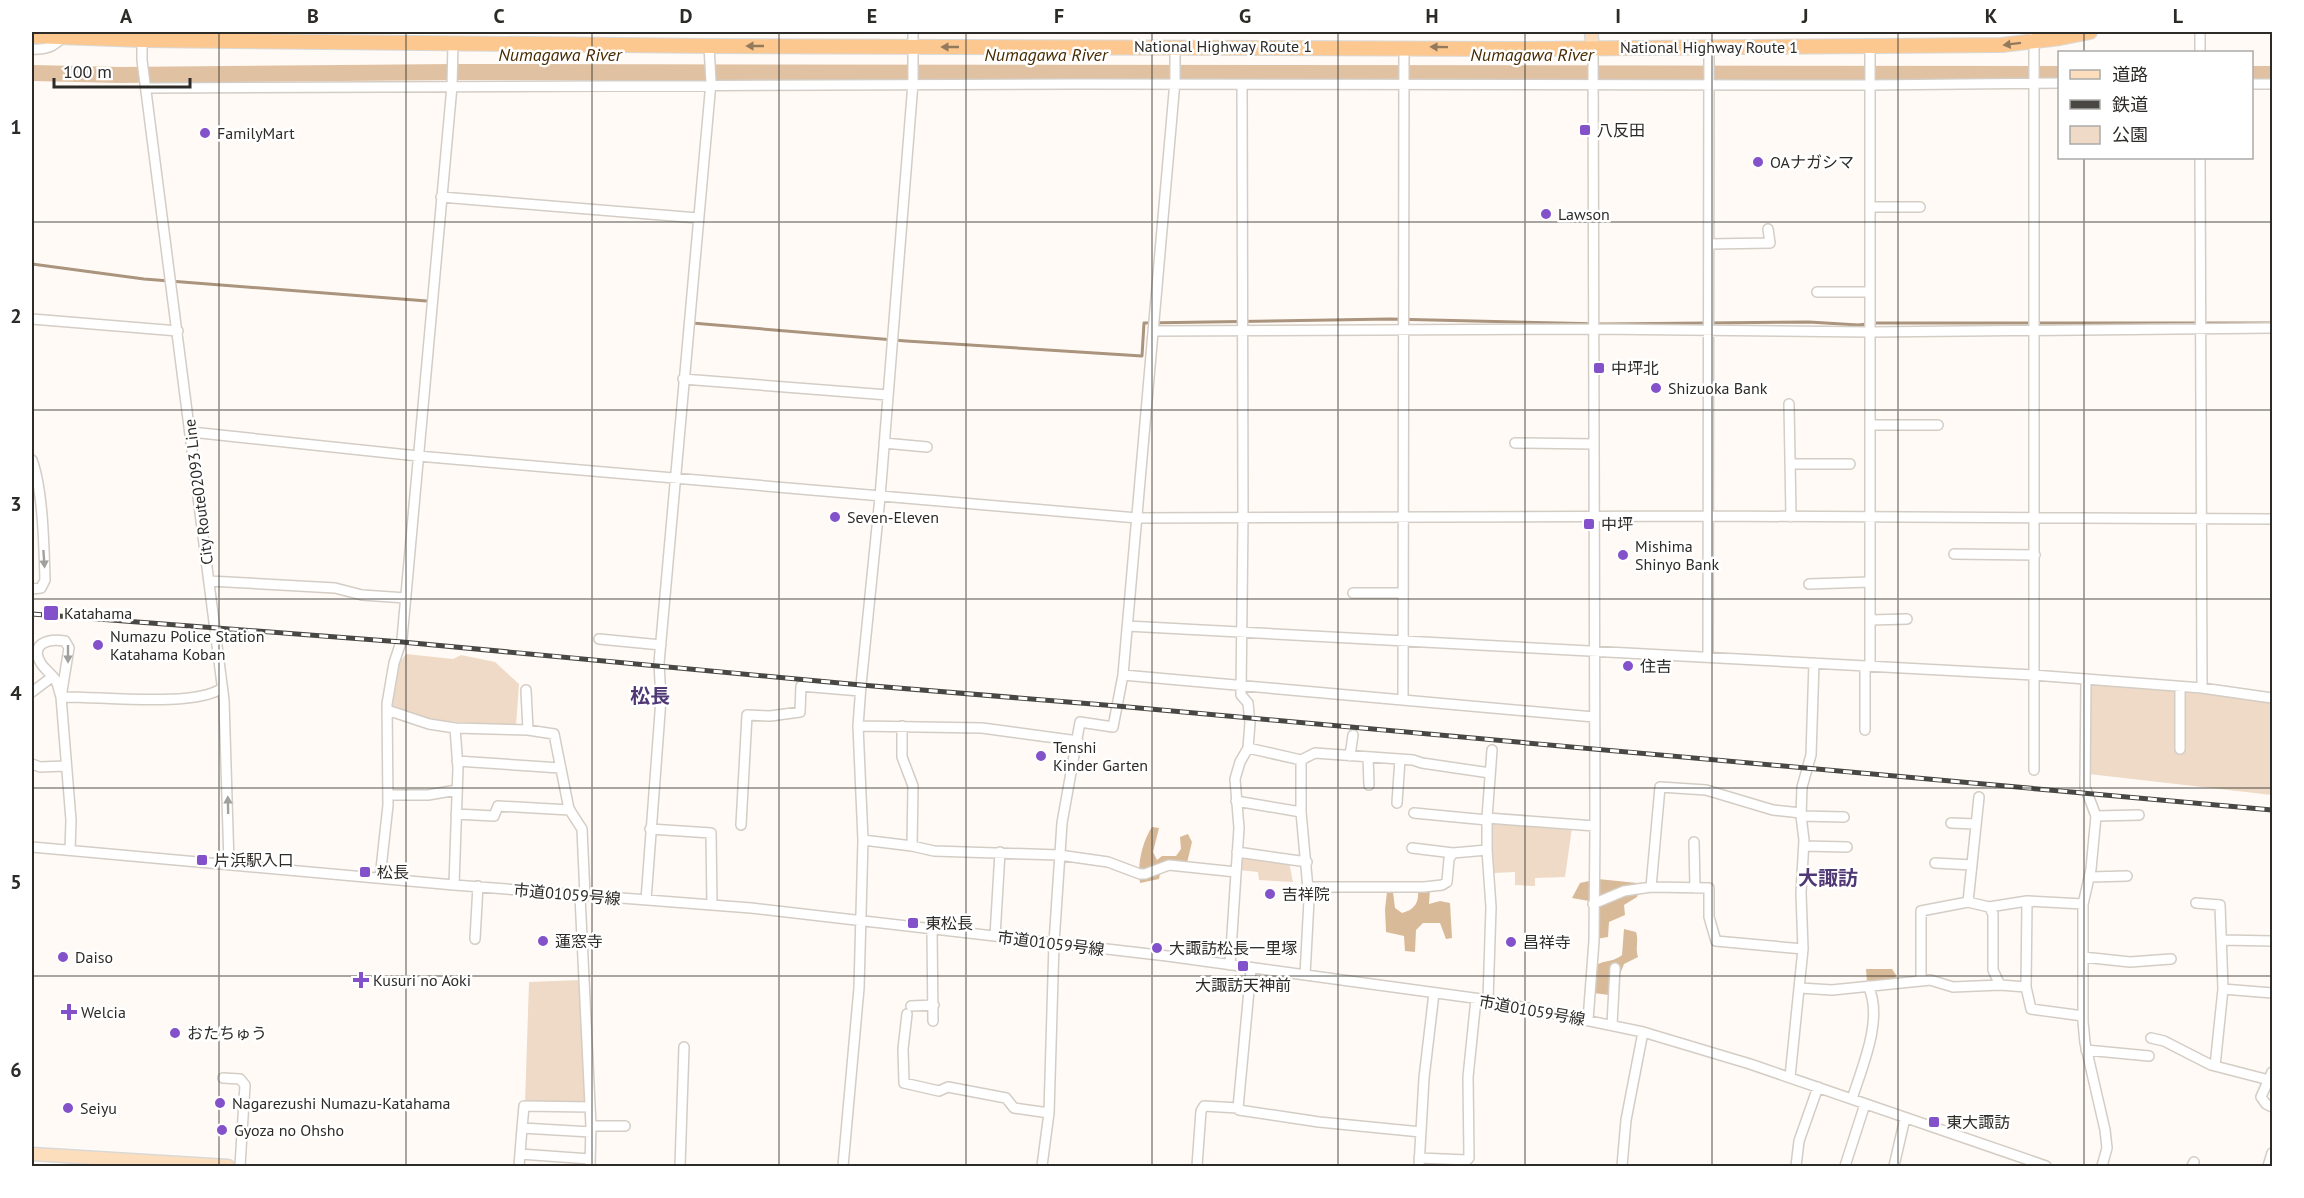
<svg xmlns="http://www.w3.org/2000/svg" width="2304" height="1198" font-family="'PT Sans','Noto Sans JP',sans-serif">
	<rect width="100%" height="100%" fill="#fffaf5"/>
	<path fill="#eedac6" d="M406,654L453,659L461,655L495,662L519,684L516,726L429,720L391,706L397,666Z
		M2091,684L2272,699V795L2089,774Z
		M1493,822L1572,828L1565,877L1535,878V886L1515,885V872L1494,873L1491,824Z
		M1238,855L1289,862L1293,882L1259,880L1258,872L1239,870Z
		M581,980L585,1105L525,1104L529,982Z"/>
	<path fill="#d8ba99" d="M1152,827L1159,828L1153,852L1157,860L1162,856H1176L1181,849L1180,837L1188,834L1192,842L1187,863L1161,869L1159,879L1140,883C1137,865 1142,842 1152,827Z
		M1598,879L1637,883L1640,889L1637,897L1624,905L1625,915L1609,922L1608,937L1596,939L1595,902L1572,898L1580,883Z
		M1430,889L1429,904L1440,901L1450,903L1452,938L1446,939L1440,923H1423L1416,930L1415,952L1405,951L1404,936L1386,932L1385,909L1387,892H1393L1395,908L1402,913C1413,910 1419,904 1418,892Z
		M1624,929L1636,932C1639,941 1635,948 1638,957L1624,964L1617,982V996L1593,993L1596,965C1605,960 1614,962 1622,955Z
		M1866,969H1892L1896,975L1895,981L1872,983L1867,982Z"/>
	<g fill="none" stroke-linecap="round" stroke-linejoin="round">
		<path stroke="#aa947d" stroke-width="3" d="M32,264L144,279L427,301
			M692,323L906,341L1142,356L1144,323L1390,319L1604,324L1809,322L1858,325L1877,323H2272"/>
		<path stroke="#e0c1a1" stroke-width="16" d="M32,73L121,75L456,72L2060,74
			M2252,74H2272"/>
		<defs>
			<path id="minor" d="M142,32V60L224,700L229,864
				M2034,32V770
				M2200,32V52
				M1870,47V666
				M32,49C46,50 53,47 63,37
				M2252,84H2272
				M146,88L1075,84L1870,85L2060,83
				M2200,158L2202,688
				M441,197L698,218
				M1870,207H1920
				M1709,244L1770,243L1768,229
				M1817,292H1870
				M32,319L178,331
				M1153,331L1595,329L1871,332L2272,328
				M683,379L888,395
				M1789,404L1791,517
				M1870,425H1938
				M191,432L418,456L1137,518L1709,516L2272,519
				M884,443L927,447
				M1515,443L1594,444
				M32,460C43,489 44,547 45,580L41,588L32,589
				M1790,464H1850
				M1954,554L2035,555
				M209,581L335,588L362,595L406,598
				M1809,584L1870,582
				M1353,593H1403
				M1870,620L1907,619
				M1127,626L2033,675L2202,688L2272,698
				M599,639L661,645
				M1708,657L1709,46
				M1123,675L1594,717
				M2086,679L2085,787L2096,816L2091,869L2083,904V1022L2085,1043L2105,1130L2107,1148L2102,1166
				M526,690L528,730
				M32,692L52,677
				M61,697C59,691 58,684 55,679C51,674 46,670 42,665C28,644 48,638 65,641L69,648L61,697L71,820L70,850
				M61,697C98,696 195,708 222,688
				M1403,700L1404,47
				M387,710L429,724L455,728L458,768L454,885
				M858,726L982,728L1078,741
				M455,728L528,730L554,734L569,809L582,829L585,896
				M1865,730V666
				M1248,748L1301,760V812L1309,900L1305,975
				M2180,749V687
				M1350,756L1353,735
				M1368,757L1369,785
				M1301,760L1315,753L1413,760L1422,763L1490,773
				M457,761L560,768
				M32,764L40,767L65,766
				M388,795H428L457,790
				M1979,797L1968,902L1989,907L1993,914V970L2000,985
				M1236,801L1301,812
				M1397,803L1400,759
				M1414,813L1487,820
				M1801,813L1773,810L1706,790L1660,787L1651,887L1709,888V917L1716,941L1803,949
				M456,814L494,816L498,806L570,810
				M1801,816L1844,817
				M2096,816L2139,815
				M1487,818L1595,826
				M1951,823L1976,824
				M741,825L747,715L770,716L800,712L801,686L860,691
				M650,829L711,833L712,905
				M863,840L912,846L913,786L902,757V726
				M1694,842L1695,888
				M912,846L934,851L1059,855L1108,862L1140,874H1145L1169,865L1236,872
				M1804,846L1847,847
				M32,847L454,885L751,908L1167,956L1488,1000L1643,1032L1750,1064L2046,1166
				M1412,848L1453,853L1487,850
				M1237,852L1307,862
				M1935,863L1972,865
				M2090,877L2127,876
				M380,878L388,805L387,704L394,663L402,639L452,86L453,43
				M1309,887H1424L1442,885L1447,882L1449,859L1453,853
				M580,896L591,1126L590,1166
				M646,900L661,699L659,663L711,82L709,46
				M2027,901L2083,904
				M1968,902L1921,911V981L1930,980L1953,987L2000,985L2026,987
				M2196,903L2220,905L2223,989L2215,1066
				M1593,904L1624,891L1651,887
				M1989,907L2027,901L2026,987L2031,1009L2083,1016
				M932,930L933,1021
				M995,936L1000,852
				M475,939L478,886
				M2222,940L2272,941
				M2083,957L2130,962L2171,959
				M1230,965L1239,828L1235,779L1240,762L1248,748L1250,723L1248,703L1241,695L1243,517L1242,85
				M1800,988L1832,990L1921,981
				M2223,989L2272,993
				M1488,1000L1491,907L1487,850V818L1492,750
				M911,1006L934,1005
				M907,1014L903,1049L904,1083L939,1091L948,1087L1006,1098L1014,1108L1049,1113
				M1588,1020L1594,941L1595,826L1593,48
				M1612,1025L1615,968
				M2151,1038L2164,1041L2211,1065L2269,1080
				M2086,1050L2149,1056
				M2272,1072L2261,1097L2266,1104L2272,1107
				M1790,1077L1803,949L1801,893L1804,840L1801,816L1802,787L1811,755L1814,663
				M223,1078L240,1079L245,1085L240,1166
				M1852,1099C1862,1067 1884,1018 1868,986
				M1238,1108L1239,1110L1319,1122L1421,1132
				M591,1126H625
				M522,1128L524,1106L590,1107
				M520,1154L590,1159
				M1419,1158L1467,1160L1469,1158L1468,1077L1476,999
				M519,1166L522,1128L591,1132
				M680,1166L684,1047
				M843,1166L859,988L863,840L858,726L861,685L880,497L913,83V32
				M1042,1166L1049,1113L1054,943L1062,823L1080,722L1113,727L1123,675L1175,81V46
				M1197,1166L1201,1111L1204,1106L1238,1108L1251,969
				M1419,1166L1424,1078L1434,993
				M1622,1166L1626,1120L1643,1032
				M1796,1166L1799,1141L1818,1087
				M1845,1166L1865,1104
				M1894,1166L1905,1118
				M2192,1166L2194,1162
				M2268,1166L2272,1153"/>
			<path id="major" d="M1591,32L1593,48
				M32,1154L228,1166"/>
			<path id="highway" d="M32,36L142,40L709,46L1511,49L2002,45L2060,38L2090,32"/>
		</defs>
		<use href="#minor" stroke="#d4cdc5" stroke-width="12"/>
		<use href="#major" stroke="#d9d9d8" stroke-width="15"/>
		<use href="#highway" stroke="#d9d9d8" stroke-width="16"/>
		<use href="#minor" stroke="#fff" stroke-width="9"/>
		<use href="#major" stroke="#fddebc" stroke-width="12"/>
		<use href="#highway" stroke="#fcc88f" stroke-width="14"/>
		<defs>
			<path id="rail" d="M32,614L402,642L861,685L1117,706L2272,810"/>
		</defs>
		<use href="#rail" stroke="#494744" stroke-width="5"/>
		<use href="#rail" stroke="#fff" stroke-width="3" stroke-dasharray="9" stroke-linecap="butt"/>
	</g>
	<defs><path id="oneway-solid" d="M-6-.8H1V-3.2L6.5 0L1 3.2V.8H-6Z" transform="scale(1.5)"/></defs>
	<g fill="#947a5c">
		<use href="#oneway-solid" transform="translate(2012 44) rotate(173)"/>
		<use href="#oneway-solid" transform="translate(755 46) rotate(-180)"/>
		<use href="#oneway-solid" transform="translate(950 47) rotate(180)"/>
		<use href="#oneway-solid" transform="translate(1439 47) rotate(-179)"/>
	</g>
	<g fill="#a0a09e">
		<use href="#oneway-solid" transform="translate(44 559) rotate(86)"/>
		<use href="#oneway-solid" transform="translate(68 654) rotate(90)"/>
		<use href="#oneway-solid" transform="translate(228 805) rotate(-91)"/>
	</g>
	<path fill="none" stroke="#2d2b28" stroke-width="1.5" stroke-opacity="0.55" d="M219,32V1166M406,32V1166M592,32V1166M779,32V1166M966,32V1166M1152,32V1166M1338,32V1166M1525,32V1166M1712,32V1166M1898,32V1166M2084,32V52M2084,158V1166M32,222H2272M32,410H2272M32,599H2272M32,788H2272M32,976H2272"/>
	<g fill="#8351c9" stroke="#fff" stroke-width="2">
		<rect x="1579" y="124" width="12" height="12" rx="3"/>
		<circle cx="205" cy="133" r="6"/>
		<circle cx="1758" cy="162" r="6"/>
		<circle cx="1546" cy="214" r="6"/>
		<rect x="1593" y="362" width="12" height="12" rx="3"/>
		<circle cx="1656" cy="388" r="6"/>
		<circle cx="835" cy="517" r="6"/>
		<rect x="1583" y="518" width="12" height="12" rx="3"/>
		<circle cx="1623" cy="555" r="6"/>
		<rect x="43" y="605" width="16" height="16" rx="3"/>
		<circle cx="98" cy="645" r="6"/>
		<circle cx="1628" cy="666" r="6"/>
		<circle cx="1041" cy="756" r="6"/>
		<rect x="196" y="854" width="12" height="12" rx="3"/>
		<rect x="359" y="866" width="12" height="12" rx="3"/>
		<circle cx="1270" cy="894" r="6"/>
		<rect x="907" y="917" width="12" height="12" rx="3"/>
		<circle cx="543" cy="941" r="6"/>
		<circle cx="1511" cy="942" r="6"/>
		<circle cx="1157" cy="948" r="6"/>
		<circle cx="63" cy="957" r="6"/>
		<rect x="1237" y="960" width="12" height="12" rx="3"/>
		<path d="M358 971h6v6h6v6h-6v6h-6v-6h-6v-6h6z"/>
		<path d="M66 1003h6v6h6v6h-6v6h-6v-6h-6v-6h6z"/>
		<circle cx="175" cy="1033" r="6"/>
		<circle cx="220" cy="1103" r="6"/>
		<circle cx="68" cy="1108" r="6"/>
		<rect x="1928" y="1116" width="12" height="12" rx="3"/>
		<circle cx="222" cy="1130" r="6"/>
	</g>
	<g text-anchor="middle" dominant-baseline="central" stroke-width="5" stroke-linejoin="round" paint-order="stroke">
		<g font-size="16" fill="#2d2b28" stroke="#fff">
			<text x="1223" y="46">National Highway Route 1</text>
			<text x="1709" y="47">National Highway Route 1</text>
			<text transform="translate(198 492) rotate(-97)">City Route02093 Line</text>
			<text transform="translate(567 894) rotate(5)">市道01059号線</text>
			<text transform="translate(1051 943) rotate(7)">市道01059号線</text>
			<text transform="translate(1532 1010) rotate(10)">市道01059号線</text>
		</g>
		<g font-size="16" fill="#2d2b28" stroke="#fff" text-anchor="start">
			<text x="1597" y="130">八反田</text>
			<text x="217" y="133">FamilyMart</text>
			<text x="1770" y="162">OAナガシマ</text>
			<text x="1558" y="214">Lawson</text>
			<text x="1611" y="368">中坪北</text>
			<text x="1668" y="388">Shizuoka Bank</text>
			<text x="847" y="517">Seven-Eleven</text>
			<text x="1601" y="524">中坪</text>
			<text x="1635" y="546">Mishima<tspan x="1635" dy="18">Shinyo Bank</tspan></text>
			<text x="64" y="613">Katahama</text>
			<text x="110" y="636">Numazu Police Station<tspan x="110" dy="18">Katahama Koban</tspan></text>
			<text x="1640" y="666">住吉</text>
			<text x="1053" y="747">Tenshi<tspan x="1053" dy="18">Kinder Garten</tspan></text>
			<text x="214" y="860">片浜駅入口</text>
			<text x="377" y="872">松長</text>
			<text x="1282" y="894">吉祥院</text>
			<text x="925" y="923">東松長</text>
			<text x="555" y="941">蓮窓寺</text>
			<text x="1523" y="942">昌祥寺</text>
			<text x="1169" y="948">大諏訪松長一里塚</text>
			<text x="75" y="957">Daiso</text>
			<text x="373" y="980">Kusuri no Aoki</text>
			<text x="1243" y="985" text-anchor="middle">大諏訪天神前</text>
			<text x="81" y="1012">Welcia</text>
			<text x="187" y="1033">おたちゅう</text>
			<text x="232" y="1103">Nagarezushi Numazu-Katahama</text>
			<text x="80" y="1108">Seiyu</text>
			<text x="1946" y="1122">東大諏訪</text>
			<text x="234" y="1130">Gyoza no Ohsho</text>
		</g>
		<g font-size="18" font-style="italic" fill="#482a00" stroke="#fff">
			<text x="560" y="54">Numagawa River</text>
			<text x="1046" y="54">Numagawa River</text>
			<text x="1532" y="54">Numagawa River</text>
		</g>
		<g font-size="20" font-weight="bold" fill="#4f3874" stroke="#fff">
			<text x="650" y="696">松長</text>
			<text x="1828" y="878">大諏訪</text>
		</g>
	</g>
	<rect width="2304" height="1198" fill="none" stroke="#ffffff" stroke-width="66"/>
	<rect x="2058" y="51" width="195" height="108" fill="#ffffff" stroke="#abaaa9" stroke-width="1.5"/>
	<rect x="2070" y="70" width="30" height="9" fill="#fddebc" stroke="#abaaa9" stroke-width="1.5"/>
	<text x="2112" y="81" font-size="18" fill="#2d2b28">道路</text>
	<rect x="2070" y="100" width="30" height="9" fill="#494744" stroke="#abaaa9" stroke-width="1.5"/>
	<text x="2112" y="111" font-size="18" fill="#2d2b28">鉄道</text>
	<rect x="2070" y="126" width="30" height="18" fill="#eedac6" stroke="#abaaa9" stroke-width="1.5"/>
	<text x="2112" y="141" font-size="18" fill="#2d2b28">公園</text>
	<path d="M54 78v9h136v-9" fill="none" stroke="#2d2b28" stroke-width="3"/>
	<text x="63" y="78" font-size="18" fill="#2d2b28" stroke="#ffffff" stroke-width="4.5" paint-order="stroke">100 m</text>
	<rect x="33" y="33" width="2238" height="1132" fill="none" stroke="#2d2b28" stroke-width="2"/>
	<g font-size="20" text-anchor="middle" font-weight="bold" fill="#2d2b28">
		<text x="126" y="23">A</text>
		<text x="313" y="23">B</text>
		<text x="499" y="23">C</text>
		<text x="686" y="23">D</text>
		<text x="872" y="23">E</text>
		<text x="1059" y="23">F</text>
		<text x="1245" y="23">G</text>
		<text x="1432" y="23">H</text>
		<text x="1618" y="23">I</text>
		<text x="1805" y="23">J</text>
		<text x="1991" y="23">K</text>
		<text x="2178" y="23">L</text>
		<text x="16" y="134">1</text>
		<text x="16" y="323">2</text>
		<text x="16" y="511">3</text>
		<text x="16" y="700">4</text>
		<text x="16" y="889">5</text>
		<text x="16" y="1077">6</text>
	</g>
</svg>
